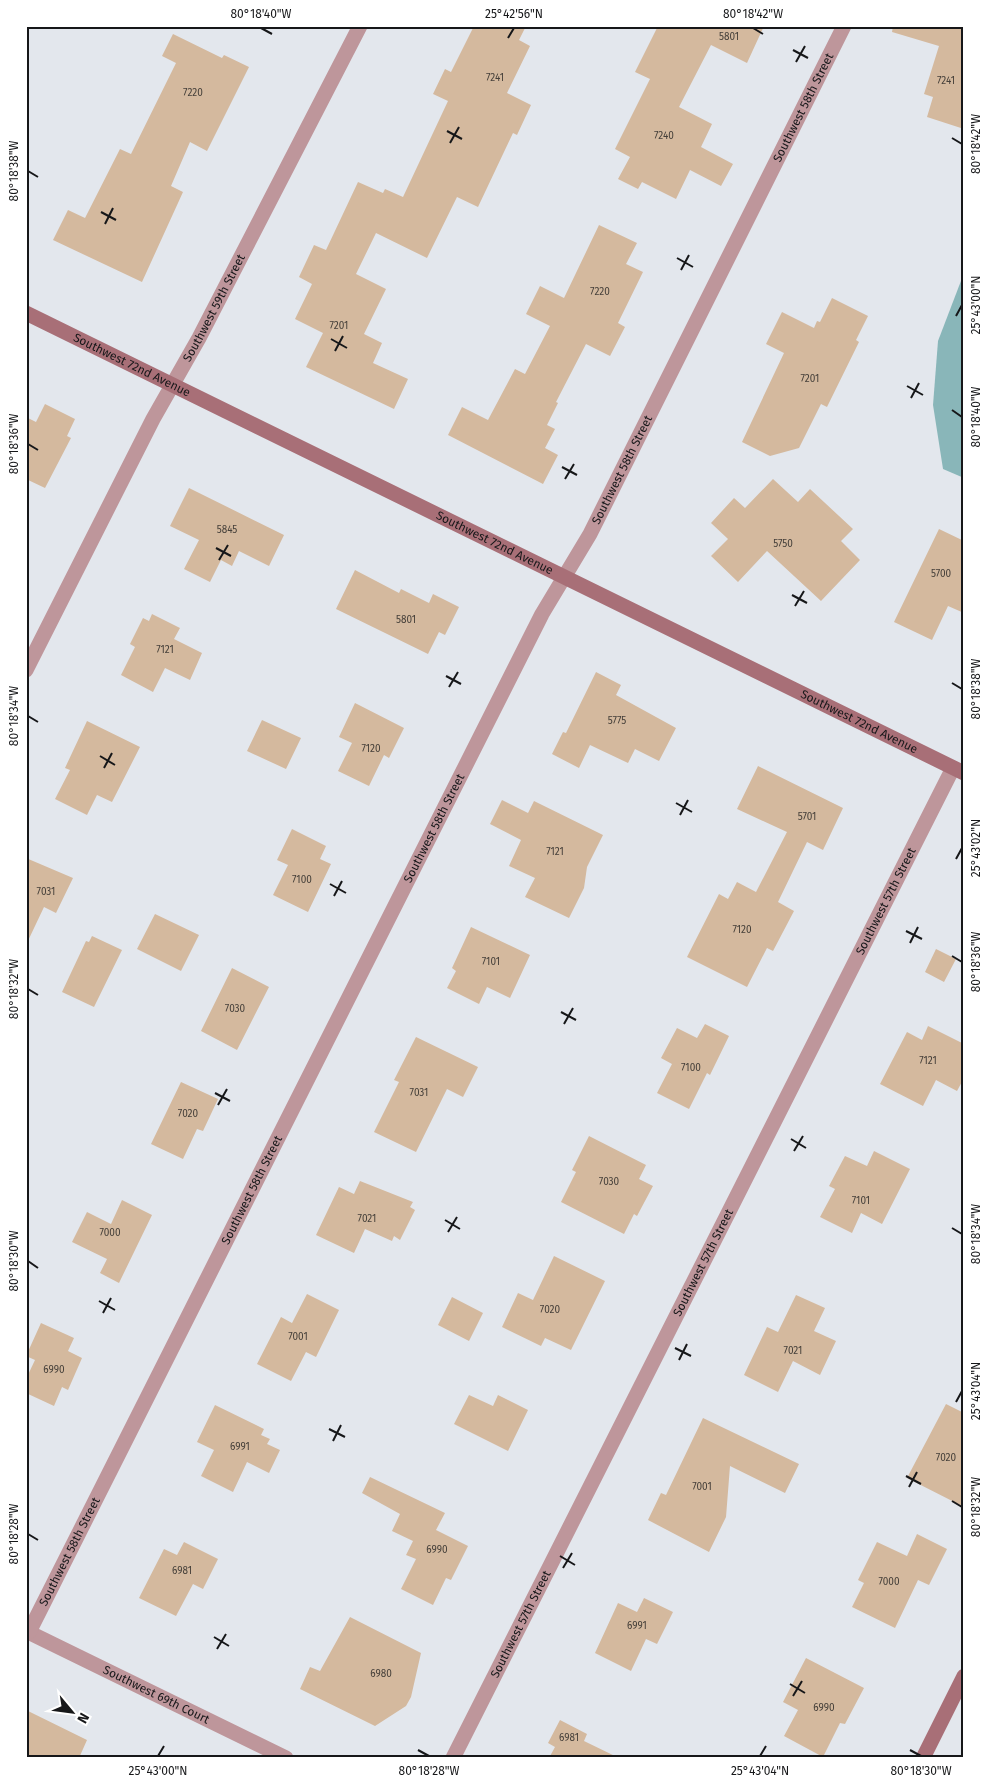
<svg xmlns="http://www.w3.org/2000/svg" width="990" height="1784" font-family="'Fira Sans',sans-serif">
	<rect width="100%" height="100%" fill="#e3e7ed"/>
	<path fill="#89b6b9" d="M964,273V478L943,469L933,405L938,341Z"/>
	<path fill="#d4b99e" d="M474,26H526L519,40L530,46L507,93L531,105L517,135L513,133L478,207L457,197L427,258L376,233L356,274L386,289L364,334L382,343L373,363L408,379L394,409L306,367L323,333L295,319L312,284L299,277L314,245L326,250L358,182L383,193L385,189L403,197L448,101L433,94L445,69L451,72Z
		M658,26H764L747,63L711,45L679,107L712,124L701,147L733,164L721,186L690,170L676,199L642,182L638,189L618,179L630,157L615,149L650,79L635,72Z
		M893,26H964V129L927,117L933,97L924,94L939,46L892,32Z
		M173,34L222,58L224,55L249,67L207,151L190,142L171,186L183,192L142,282L53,240L68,210L85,218L120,149L131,154L176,63L162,56Z
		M599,225L637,243L626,264L643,272L618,323L625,327L610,356L586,344L556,402L558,403L547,425L555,429L545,448L558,455L543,484L448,435L462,407L488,420L515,369L525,374L550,326L526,314L540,286L564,298Z
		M832,298L868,316L856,340L859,342L827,407L821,404L799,448L770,456L742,442L784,353L766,344L782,312L814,328L817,321L820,322Z
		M45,404L75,419L67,436L71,438L45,488L26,479V417L36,422Z
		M773,479L798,502L810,489L853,529L841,541L860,560L821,601L767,551L738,582L711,556L728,539L711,523L734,498L745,508Z
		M189,488L284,535L269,566L239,551L232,566L221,560L210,582L184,569L199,540L170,526Z
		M939,529L964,541V613L948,606L932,640L894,622Z
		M355,570L399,593L401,589L429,603L433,594L459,607L445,635L439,632L428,654L336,609Z
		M152,614L180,628L174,639L202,653L190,680L165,668L153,692L121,675L135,647L130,644L143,618L149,621Z
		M596,672L621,685L616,695L676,728L659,761L635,749L628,763L590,745L579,768L552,754L563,732L566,733Z
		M355,703L404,728L389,758L384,755L369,786L338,771L352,743L339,737Z
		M262,720L301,738L286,769L247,751Z
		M87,721L140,747L112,802L97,795L87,815L55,799L70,770L65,768Z
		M758,766L843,808L823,850L807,842L778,902L794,911L773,951L767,948L747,987L687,957L719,894L728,899L737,882L756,892L787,832L737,809Z
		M502,800L528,813L534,801L603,835L587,867L584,888L569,918L525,897L535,878L509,866L521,840L490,824Z
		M292,829L326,846L320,859L331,864L308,912L273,895L288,865L277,860Z
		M26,858L73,878L56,913L44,907L26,945Z
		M155,914L199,935L181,971L137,949Z
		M471,927L530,955L510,998L487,987L479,1004L447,988L456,971L452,968Z
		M92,936L122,950L94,1007L62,992L86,941L89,942Z
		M936,949L956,959L944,982L925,972Z
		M232,968L269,987L237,1050L201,1031Z
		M705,1024L729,1036L710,1075L707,1073L689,1109L657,1093L672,1064L661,1058L677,1028L697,1038Z
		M928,1026L964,1044V1078L957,1091L936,1080L923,1106L880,1084L907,1032L922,1040Z
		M416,1037L478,1067L463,1097L447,1089L416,1152L374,1132L399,1082L394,1080Z
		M181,1082L218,1099L203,1131L197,1129L183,1159L151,1144Z
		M589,1136L646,1165L639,1179L653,1186L637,1216L634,1214L624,1234L561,1202L576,1172L572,1170Z
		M874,1151L910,1169L882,1224L861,1213L852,1233L820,1217L835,1189L829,1186L845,1156L867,1166Z
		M360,1181L413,1202L410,1207L415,1210L400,1240L394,1236L392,1241L365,1229L354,1253L316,1235L339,1187L354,1194Z
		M122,1200L152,1215L119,1283L100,1273L107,1259L72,1242L87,1212L111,1224Z
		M554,1256L605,1281L571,1350L545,1338L541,1346L502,1327L518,1293L533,1300Z
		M307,1294L339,1310L316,1357L306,1352L291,1381L257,1364L281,1317L292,1323Z
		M796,1295L825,1308L814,1331L836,1341L820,1375L793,1361L778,1392L744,1375L767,1327L778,1332Z
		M452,1297L483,1313L469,1341L438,1325Z
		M41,1323L74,1338L68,1351L82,1358L68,1390L62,1387L54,1406L26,1393V1379L35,1360L26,1356Z
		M469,1395L493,1406L498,1395L528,1410L508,1451L454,1424Z
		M946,1404L964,1413V1507L907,1478Z
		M215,1405L264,1429L261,1435L270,1439L267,1444L280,1450L269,1473L247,1462L233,1492L201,1476L214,1450L197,1442Z
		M703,1418L799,1464L785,1493L730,1466L726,1517L709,1552L648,1520L661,1493L666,1495Z
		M370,1477L445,1513L436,1530L468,1546L451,1580L446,1578L433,1605L401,1589L416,1559L406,1555L413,1541L392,1531L400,1514L362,1493Z
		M917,1534L947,1549L929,1585L918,1580L895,1628L852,1607L864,1583L858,1580L877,1542L907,1556Z
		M184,1542L218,1559L203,1589L193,1584L176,1616L139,1598L164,1549L177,1555Z
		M644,1598L673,1612L657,1644L646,1639L631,1671L595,1653L618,1603L637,1612Z
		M350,1617L421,1653L411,1697L406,1706L375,1726L300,1689L310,1667L320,1671Z
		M806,1658L864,1688L845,1724L840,1723L823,1757L784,1736L798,1710L783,1702Z
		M26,1710L87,1740L79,1758H26Z
		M560,1720L587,1734L584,1741L619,1758H549L555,1747L548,1743Z"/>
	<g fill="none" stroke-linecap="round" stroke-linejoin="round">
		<g stroke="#be969b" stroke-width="15">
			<path id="s1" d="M26,670L153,419L199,338L360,26"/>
			<path id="s2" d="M26,1631L286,1758"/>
			<path id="s3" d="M29,1632L542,614L590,534L844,26"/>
			<path id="s4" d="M453,1758L953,768"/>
		</g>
		<g stroke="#a86f77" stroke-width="15">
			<path id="s5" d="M26,313L964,773"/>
			<path d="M923,1758L964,1676"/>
		</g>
	</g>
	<path fill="none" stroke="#161719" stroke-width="2" d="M261,28L272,34M753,28L763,34M508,38L514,28M793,50L808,58M796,62L805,46M447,131L462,139M952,138L962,144M450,143L459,127M28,171L38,177M101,212L116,220M105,224L113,208M677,258L693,267M681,270L689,255M956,316L962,305M331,339L347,348M335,351L343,336M907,386L923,395M911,398L919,383M952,410L962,417M28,444L38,450M562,467L577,475M565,479L574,464M216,548L231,556M219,560L228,545M792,595L807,603M795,606L804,591M446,676L461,684M952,683L962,689M449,687L458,672M28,716L38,722M100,756L115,765M104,768L112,753M676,803L692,812M680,815L688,800M956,859L962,848M330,884L346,893M334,896L342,881M906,931L922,939M910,943L918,927M952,956L962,962M28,989L38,995M561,1012L576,1020M564,1024L573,1008M215,1093L230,1101M218,1105L227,1089M791,1139L806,1148M794,1151L803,1136M445,1220L460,1229M952,1228L962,1234M448,1232L457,1217M28,1261L38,1268M99,1301L115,1310M103,1313L111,1298M675,1348L691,1356M679,1360L687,1344M956,1402L962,1391M329,1429L345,1437M333,1441L341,1425M906,1476L921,1484M909,1487L917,1472M952,1501L962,1507M28,1534L38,1540M560,1556L575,1565M563,1568L572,1553M214,1637L229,1646M217,1649L226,1634M790,1684L805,1693M793,1696L802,1681M418,1750L429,1756M910,1750L921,1756M158,1756L164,1746M760,1756L766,1746"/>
	<g text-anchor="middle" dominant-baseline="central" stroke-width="5" stroke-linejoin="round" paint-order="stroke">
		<g font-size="10" fill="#46403a">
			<text x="729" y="37">5801</text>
			<text x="495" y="78">7241</text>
			<text x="946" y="81">7241</text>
			<text x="193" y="93">7220</text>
			<text x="664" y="136">7240</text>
			<text x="600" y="292">7220</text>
			<text x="339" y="326">7201</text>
			<text x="810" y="379">7201</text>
			<text x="227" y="530">5845</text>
			<text x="783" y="544">5750</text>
			<text x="941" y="574">5700</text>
			<text x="406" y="620">5801</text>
			<text x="165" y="650">7121</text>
			<text x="617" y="721">5775</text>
			<text x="371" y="749">7120</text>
			<text x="807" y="817">5701</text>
			<text x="555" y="852">7121</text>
			<text x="302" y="880">7100</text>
			<text x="46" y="892">7031</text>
			<text x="742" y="930">7120</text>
			<text x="491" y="962">7101</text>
			<text x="235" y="1009">7030</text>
			<text x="928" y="1061">7121</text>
			<text x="691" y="1068">7100</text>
			<text x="419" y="1093">7031</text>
			<text x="188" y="1114">7020</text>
			<text x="609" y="1182">7030</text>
			<text x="861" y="1201">7101</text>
			<text x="367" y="1219">7021</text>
			<text x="110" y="1233">7000</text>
			<text x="550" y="1310">7020</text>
			<text x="298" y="1337">7001</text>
			<text x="793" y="1351">7021</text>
			<text x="54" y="1370">6990</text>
			<text x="240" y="1447">6991</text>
			<text x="946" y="1458">7020</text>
			<text x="702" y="1487">7001</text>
			<text x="437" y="1550">6990</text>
			<text x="182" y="1571">6981</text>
			<text x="889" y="1582">7000</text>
			<text x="637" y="1626">6991</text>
			<text x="381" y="1674">6980</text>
			<text x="824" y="1708">6990</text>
			<text x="569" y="1738">6981</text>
		</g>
		<g font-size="12" fill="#161719" stroke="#fff">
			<text stroke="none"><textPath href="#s3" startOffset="1710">Southwest 58th Street</textPath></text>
			<text stroke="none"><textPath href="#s1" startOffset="408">Southwest 59th Street</textPath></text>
			<text stroke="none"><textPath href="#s5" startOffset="118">Southwest 72nd Avenue</textPath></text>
			<text stroke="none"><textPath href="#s3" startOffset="1305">Southwest 58th Street</textPath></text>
			<text stroke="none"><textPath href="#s5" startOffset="522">Southwest 72nd Avenue</textPath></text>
			<text stroke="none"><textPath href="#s5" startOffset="928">Southwest 72nd Avenue</textPath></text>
			<text stroke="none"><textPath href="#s3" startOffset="900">Southwest 58th Street</textPath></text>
			<text stroke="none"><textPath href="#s4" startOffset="960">Southwest 57th Street</textPath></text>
			<text stroke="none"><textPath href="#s3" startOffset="495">Southwest 58th Street</textPath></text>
			<text stroke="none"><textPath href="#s4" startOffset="555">Southwest 57th Street</textPath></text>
			<text stroke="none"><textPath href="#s3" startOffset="90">Southwest 58th Street</textPath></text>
			<text stroke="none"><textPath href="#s4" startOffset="150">Southwest 57th Street</textPath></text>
			<text stroke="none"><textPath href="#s2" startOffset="145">Southwest 69th Court</textPath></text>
		</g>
	</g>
	<rect width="990" height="1784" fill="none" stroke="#ffffff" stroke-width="55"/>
	<g transform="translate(72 1712) rotate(119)" stroke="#ffffff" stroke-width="4" paint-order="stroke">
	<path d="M0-4L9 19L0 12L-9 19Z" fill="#161719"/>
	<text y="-8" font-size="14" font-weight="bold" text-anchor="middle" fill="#161719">N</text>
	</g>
	<rect x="28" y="28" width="934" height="1728" fill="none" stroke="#161719" stroke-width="2"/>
	<g font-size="12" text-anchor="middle" fill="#161719">
		<text x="261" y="18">80°18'40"W</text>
		<text x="514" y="18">25°42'56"N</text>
		<text x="753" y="18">80°18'42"W</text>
		<text transform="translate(976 144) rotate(-90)" y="4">80°18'42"W</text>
		<text transform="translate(14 171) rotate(-90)" y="4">80°18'38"W</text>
		<text transform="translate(976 305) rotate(-90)" y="4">25°43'00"N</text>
		<text transform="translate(976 417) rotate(-90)" y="4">80°18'40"W</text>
		<text transform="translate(14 444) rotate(-90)" y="4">80°18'36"W</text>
		<text transform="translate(976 689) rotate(-90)" y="4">80°18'38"W</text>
		<text transform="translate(14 716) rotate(-90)" y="4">80°18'34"W</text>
		<text transform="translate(976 848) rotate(-90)" y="4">25°43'02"N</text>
		<text transform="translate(976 962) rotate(-90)" y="4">80°18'36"W</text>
		<text transform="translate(14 989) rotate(-90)" y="4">80°18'32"W</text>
		<text transform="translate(976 1234) rotate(-90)" y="4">80°18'34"W</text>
		<text transform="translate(14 1261) rotate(-90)" y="4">80°18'30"W</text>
		<text transform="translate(976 1391) rotate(-90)" y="4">25°43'04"N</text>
		<text transform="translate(976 1507) rotate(-90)" y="4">80°18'32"W</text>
		<text transform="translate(14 1534) rotate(-90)" y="4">80°18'28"W</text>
		<text x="158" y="1775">25°43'00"N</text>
		<text x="429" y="1775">80°18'28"W</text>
		<text x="760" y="1775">25°43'04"N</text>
		<text x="921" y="1775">80°18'30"W</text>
	</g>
</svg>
